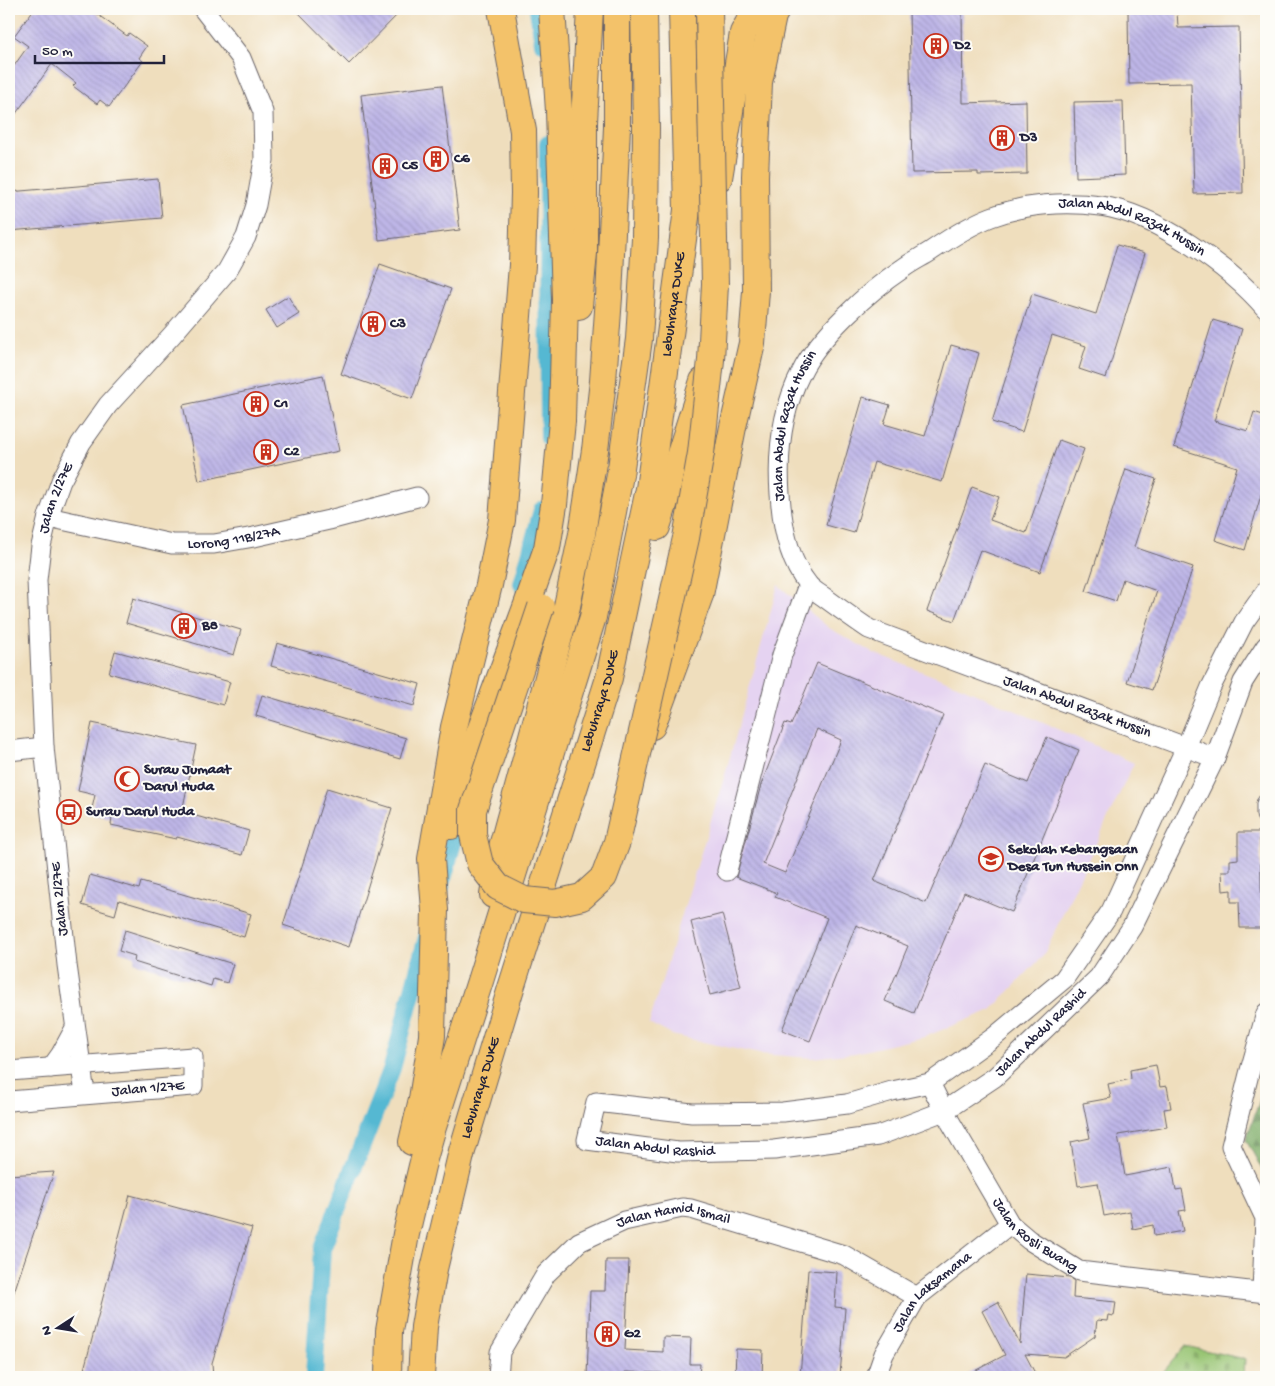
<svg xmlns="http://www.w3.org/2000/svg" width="1275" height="1386" font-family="'Gochi Hand',sans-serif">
	<defs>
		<pattern id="forest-firs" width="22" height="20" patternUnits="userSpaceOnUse" patternTransform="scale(1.25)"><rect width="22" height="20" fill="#7aaa65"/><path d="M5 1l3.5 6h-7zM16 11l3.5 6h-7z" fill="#648a54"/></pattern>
		<pattern id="cemetery-stones" width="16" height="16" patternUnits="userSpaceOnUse" patternTransform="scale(1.25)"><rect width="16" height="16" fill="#98c573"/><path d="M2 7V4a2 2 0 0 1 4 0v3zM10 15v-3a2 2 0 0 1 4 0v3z" fill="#83a964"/></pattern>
		<pattern id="building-back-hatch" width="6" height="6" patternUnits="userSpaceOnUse" patternTransform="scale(1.25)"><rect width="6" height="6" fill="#beb6e7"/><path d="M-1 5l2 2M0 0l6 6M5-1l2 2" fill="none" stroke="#a39cc7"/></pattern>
	</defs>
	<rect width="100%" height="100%" fill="#fdfcf7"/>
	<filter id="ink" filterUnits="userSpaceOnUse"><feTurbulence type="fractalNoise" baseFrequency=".02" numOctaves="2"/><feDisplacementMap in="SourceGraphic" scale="10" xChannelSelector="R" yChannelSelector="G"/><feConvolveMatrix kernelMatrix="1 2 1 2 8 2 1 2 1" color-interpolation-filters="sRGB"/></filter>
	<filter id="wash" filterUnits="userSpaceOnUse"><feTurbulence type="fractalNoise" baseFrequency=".0096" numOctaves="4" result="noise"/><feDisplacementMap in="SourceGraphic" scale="20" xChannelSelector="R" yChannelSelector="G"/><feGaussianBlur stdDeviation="1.12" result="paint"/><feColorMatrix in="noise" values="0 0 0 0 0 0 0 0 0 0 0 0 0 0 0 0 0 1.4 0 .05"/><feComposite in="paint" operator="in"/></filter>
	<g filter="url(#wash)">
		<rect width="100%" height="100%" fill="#efdebd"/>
		<path fill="#e5d3f1" d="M778,585L829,628L874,653L962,687L1134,763L1043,956L991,1010L924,1037L855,1053L813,1058L760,1054L726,1047L672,1035L649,1023L726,771Z"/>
		<path fill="url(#forest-firs)" stroke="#4e6650" d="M1266,1082V1177L1246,1140Z"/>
		<path fill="url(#cemetery-stones)" stroke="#5d7457" d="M1185,1346L1245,1359L1244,1377H1159Z"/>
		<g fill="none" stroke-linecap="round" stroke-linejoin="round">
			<path stroke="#54b8d2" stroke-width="18" d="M538,9L543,43
				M548,144L549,438
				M522,584L542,510
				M439,893L460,817
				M314,1377L322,1249L392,1068L427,937"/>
		</g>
		<g id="blocks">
			<path fill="url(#building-back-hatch)" fill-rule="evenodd" d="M34,9H90L127,36L129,33L147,46L139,58L143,61L109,107L100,100L97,104L73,86L76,83L52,64L9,123V73L28,46L14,36Z
				M295,9H403L349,64Z
				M962,9L963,103L1026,101L1027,174L978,175V172L912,173L909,10Z
				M1177,10L1178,28L1239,27L1243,193L1194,194L1191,83L1129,84L1128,11Z
				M442,85L460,230L379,240L361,95Z
				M1123,101L1125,175L1076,177L1074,102Z
				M158,179L162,218L9,231V192Z
				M1117,245L1145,253L1106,378L1079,369L1086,346L1052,335L1022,432L992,422L1032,294L1096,314Z
				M380,264L451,289L412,399L341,374Z
				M288,296L299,314L277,328L266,310Z
				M1213,320L1242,329L1214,421L1248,431L1254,412L1266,416V478L1245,550L1215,540L1237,467L1174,447Z
				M951,345L979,353L942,482L874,462L854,533L826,525L863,397L890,405L884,424L925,436Z
				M323,375L339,451L199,481L183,405Z
				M1059,440L1084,449L1040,572L980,550L954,621L927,611L972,487L999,497L990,520L1026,533Z
				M1126,469L1156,479L1134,547L1193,567L1152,690L1127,682L1157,591L1123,579L1116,601L1086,591Z
				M133,598L241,630L234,655L126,623Z
				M277,643L420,684L414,706L271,666Z
				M115,651L230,682L223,705L109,673Z
				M817,663L943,715L874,881L926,903L985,765L1028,783L1047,737L1079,750L1012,912L964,892L914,1013L885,1001L908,946L856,925L810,1041L782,1030L827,918L775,897L777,893L736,877L761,785L785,723L791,725ZM817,729L841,740L785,873L763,864Z
				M262,695L406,738L400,759L256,716Z
				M92,723L196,745L182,812L249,831L242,855L177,837L176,839L111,825L112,818L91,813L95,795L78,791Z
				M327,788L392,808L349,947L283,925Z
				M1238,832H1260L1262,928H1240L1239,902H1231V890L1223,891L1222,871H1230V860L1238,859Z
				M90,875L139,889L141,882L251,914L244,937L119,900L115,915L82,905Z
				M722,914L741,987L710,995L691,922Z
				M125,930L233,964L227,983L213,979L211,986L134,962L135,956L119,951Z
				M1156,1065L1160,1087L1167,1086L1171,1108L1164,1109L1167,1127L1118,1135L1125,1176L1172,1167L1176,1190L1182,1189L1186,1210L1179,1211L1183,1231L1154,1236L1153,1225L1133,1229L1130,1211L1104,1216L1098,1183L1078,1186L1071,1142L1090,1138L1083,1103L1111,1098L1108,1084L1131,1079L1130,1070Z
				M54,1172L11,1301H9V1175Z
				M130,1195L252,1228L212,1363L213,1377H82Z
				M606,1260H629L625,1350L663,1352V1337L691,1338L690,1364H700L699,1377H661L662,1373L625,1372L624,1377H587L590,1291H605Z
				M808,1270L837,1272L835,1307L845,1308L840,1377H800Z
				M1026,1274L1070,1278L1074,1281L1073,1298L1116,1302L1114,1316L1108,1315L1107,1321L1097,1320L1095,1336L1064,1357L1025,1354L1037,1377H963L1005,1355L982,1311L998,1302L1020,1344Z
				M736,1349L763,1350L762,1377H735Z"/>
		</g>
	</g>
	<g filter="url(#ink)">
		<use href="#blocks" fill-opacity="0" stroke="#6a6468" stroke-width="1"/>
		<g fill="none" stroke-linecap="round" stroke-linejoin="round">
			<defs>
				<g id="minor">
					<path id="s1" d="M48,517L172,544H214L254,537L329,520L417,497"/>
					<path id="s2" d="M1266,591L1244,622L1211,687L1186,747L1111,911L1064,979L994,1037L930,1083L892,1091L847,1104L783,1112L692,1113L596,1102L587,1140L678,1152L774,1150L878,1136L944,1111L995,1077L1099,977L1132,927L1215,758L1243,682L1266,646"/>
					<path d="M9,751L44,747"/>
					<path id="s3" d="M1215,758L869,629C854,619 839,608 824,597C818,593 811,589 807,583C788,559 782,524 780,494C777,452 782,410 801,373C818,337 869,291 902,269C911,262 922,257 931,251C950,238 970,225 991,217C1025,204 1065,201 1101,206C1156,214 1230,267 1266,309"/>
					<path d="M1266,804V815"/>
					<path d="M727,871L782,655L808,585"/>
					<path d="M51,1068L61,1054L75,1028"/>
					<path d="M9,1071L193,1057V1086L9,1101"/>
					<path id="s4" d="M930,1083L944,1111L1010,1224L1029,1240L1079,1271L1266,1293"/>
					<path id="s5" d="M85,1094L67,965L44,747L37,580L41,546L48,517L61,481L81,443L108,405L172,335L227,271L246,237L256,205L264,160L263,112L241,58L203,9"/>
					<path d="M1262,1292L1265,1218L1231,1146L1249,1074L1266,1013"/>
					<path id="s6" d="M498,1377L500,1352L546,1274L579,1242L624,1221L682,1208L691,1209L844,1255L917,1297"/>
					<path id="s7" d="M876,1377L884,1354L917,1297L1010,1224"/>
				</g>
				<g id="highway">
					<path d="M719,178L743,33L756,9"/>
					<path d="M579,306L584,253V122L590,9"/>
					<path d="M657,527L703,381"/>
					<path d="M652,726L700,595L733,427L752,343L756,291L755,176L759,82L773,16L777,9"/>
					<path d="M451,826L474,747L528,602L547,548L554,505L562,421L565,300L559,111L552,9"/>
					<path d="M493,895L499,858L566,611L582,534L595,450L603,381L609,297L617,127V9"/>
					<path d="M412,1142L422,1099L432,1036L435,910L431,859L454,727L489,585L502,520L522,265L524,193L523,131L501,9"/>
					<path d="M388,1377L389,1331L406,1234L422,1166L433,1127L480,981L593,617L620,475L639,339L645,238L646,128L644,9"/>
					<path id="s8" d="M421,1377L424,1327L434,1269L462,1151L511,988L609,678L649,489L687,210L682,9"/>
				</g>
			</defs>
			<use href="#minor" stroke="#6a6468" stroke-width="21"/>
			<use href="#highway" stroke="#6a6468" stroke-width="28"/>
			<use href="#minor" stroke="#fff" stroke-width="19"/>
			<use href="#highway" stroke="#f3c26a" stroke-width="26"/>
			<defs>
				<path id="highway-bridge" d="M541,607L473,810V835L480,864L498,887L524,900L555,903L582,897L604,877L617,842L686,538L701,453L711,360L715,284L709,9"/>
			</defs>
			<use href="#highway-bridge" stroke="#6a6468" stroke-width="28" stroke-linecap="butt"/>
			<use href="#highway-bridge" stroke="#f3c26a" stroke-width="26"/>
		</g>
	</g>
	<defs>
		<symbol id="building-ring" viewBox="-11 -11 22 22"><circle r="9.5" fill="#fdfcf7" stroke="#c8321e" stroke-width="1.5"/><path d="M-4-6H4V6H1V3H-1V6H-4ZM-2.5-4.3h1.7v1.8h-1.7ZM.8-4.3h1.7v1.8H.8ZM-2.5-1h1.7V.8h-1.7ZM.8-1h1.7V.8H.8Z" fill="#c8321e"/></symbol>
		<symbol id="mosque-ring" viewBox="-11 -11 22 22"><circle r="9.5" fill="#fdfcf7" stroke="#c8321e" stroke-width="1.5"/><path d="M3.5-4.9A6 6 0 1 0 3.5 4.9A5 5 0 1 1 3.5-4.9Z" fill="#c8321e"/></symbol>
		<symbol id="bus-ring" viewBox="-11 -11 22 22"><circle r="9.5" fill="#fdfcf7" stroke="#c8321e" stroke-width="1.5"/><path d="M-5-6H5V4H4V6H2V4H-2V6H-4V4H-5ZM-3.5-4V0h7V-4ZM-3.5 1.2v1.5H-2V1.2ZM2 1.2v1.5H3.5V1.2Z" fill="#c8321e"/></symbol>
		<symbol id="school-ring" viewBox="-11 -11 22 22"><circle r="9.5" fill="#fdfcf7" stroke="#c8321e" stroke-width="1.5"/><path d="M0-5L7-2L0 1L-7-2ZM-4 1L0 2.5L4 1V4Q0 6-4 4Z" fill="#c8321e"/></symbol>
	</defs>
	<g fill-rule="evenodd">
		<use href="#building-ring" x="922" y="32" width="28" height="28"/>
		<use href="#building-ring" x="988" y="124" width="28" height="28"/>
		<use href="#building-ring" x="422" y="145" width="28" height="28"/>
		<use href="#building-ring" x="371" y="152" width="28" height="28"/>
		<use href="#building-ring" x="359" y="310" width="28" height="28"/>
		<use href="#building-ring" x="242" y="390" width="28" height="28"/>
		<use href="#building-ring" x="252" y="438" width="28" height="28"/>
		<use href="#building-ring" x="170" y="612" width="28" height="28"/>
		<use href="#mosque-ring" x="113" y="765" width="28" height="28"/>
		<use href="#bus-ring" x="55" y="798" width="28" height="28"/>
		<use href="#school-ring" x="977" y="845" width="28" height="28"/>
		<use href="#building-ring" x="593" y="1320" width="28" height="28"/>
	</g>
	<g text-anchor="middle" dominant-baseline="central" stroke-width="4" stroke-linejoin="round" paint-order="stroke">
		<g font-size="15" font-weight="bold" fill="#22223b" stroke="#fdfcf7" text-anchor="start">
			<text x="954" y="46">D2</text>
			<text x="1020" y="138">D3</text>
			<text x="454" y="159">C6</text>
			<text x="402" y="166">C5</text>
			<text x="390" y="324">C3</text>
			<text x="274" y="404">C1</text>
			<text x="284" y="452">C2</text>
			<text x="202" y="626">B8</text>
			<text x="144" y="770">Surau Jumaat<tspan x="144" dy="17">Darul Huda</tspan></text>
			<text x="86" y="812">Surau Darul Huda</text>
			<text x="1008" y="850">Sekolah Kebangsaan<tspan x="1008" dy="17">Desa Tun Hussein Onn</tspan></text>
			<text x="624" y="1334">G2</text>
		</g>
		<g font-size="15" fill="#22223b" stroke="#fdfcf7">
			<text stroke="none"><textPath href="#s3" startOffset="1062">Jalan Abdul Razak Hussin</textPath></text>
			<text stroke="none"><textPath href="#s8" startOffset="1105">Lebuhraya DUKE</textPath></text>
			<text stroke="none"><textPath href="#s3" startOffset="612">Jalan Abdul Razak Hussin</textPath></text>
			<text stroke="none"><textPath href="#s5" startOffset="601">Jalan 2/27E</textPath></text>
			<text stroke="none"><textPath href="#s1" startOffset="189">Lorong 11B/27A</textPath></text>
			<text stroke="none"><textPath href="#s8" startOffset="701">Lebuhraya DUKE</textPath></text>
			<text transform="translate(1077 707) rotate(20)">Jalan Abdul Razak Hussin</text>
			<text transform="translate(60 899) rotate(-96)">Jalan 2/27E</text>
			<text stroke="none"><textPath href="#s2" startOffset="1474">Jalan Abdul Rashid</textPath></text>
			<text stroke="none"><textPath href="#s8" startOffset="296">Lebuhraya DUKE</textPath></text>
			<text transform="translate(148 1089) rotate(-5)">Jalan 1/27E</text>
			<text stroke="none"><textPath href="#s2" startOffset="1054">Jalan Abdul Rashid</textPath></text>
			<text stroke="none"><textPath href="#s6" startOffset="262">Jalan Hamid Ismail</textPath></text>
			<text stroke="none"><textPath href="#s4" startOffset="188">Jalan Rosli Buang</textPath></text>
			<text stroke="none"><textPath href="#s7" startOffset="104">Jalan Laksamana</textPath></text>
		</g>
	</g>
	<rect width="1275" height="1386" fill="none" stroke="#fdfcf7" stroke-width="30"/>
	<g transform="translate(58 1328) rotate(258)" stroke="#fdfcf7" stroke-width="4" paint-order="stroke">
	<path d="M0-4L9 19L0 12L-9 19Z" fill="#22223b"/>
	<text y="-8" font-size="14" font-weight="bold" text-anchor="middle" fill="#22223b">N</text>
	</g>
	<path d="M35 55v8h129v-8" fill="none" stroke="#22223b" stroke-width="2.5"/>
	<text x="42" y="55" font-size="15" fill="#22223b" stroke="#fdfcf7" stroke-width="4" paint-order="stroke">50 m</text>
</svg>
